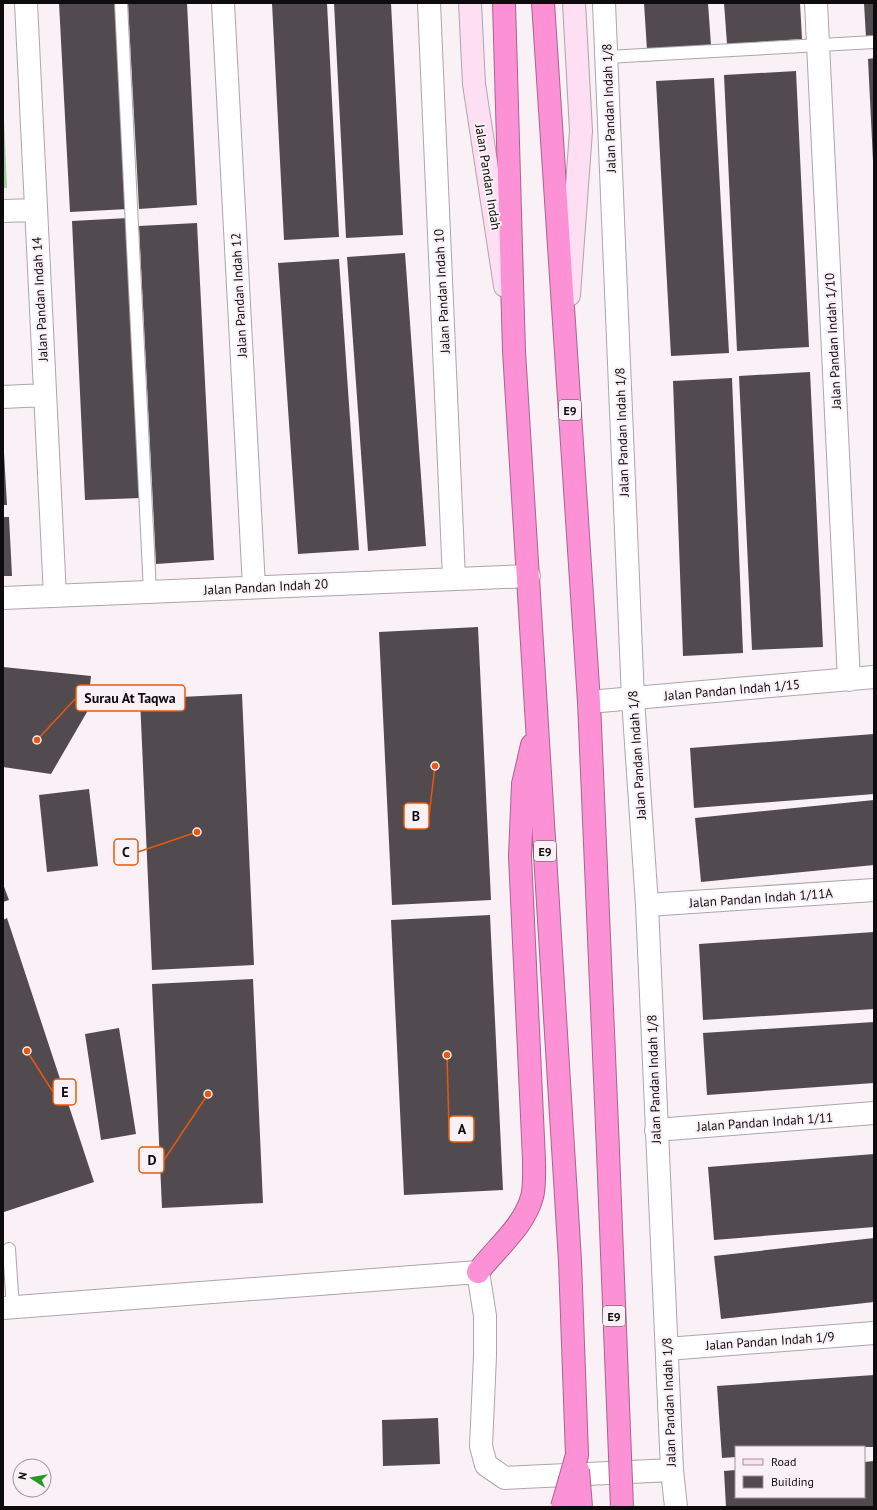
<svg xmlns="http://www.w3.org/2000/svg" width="877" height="1510" font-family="'PT Sans',sans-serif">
	<rect width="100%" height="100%" fill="#f9f1f6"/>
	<path fill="#a2d39d" d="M3,96L7,188H3Z"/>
	<path fill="#514a4e" d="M59,3H117L128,209L70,212Z
		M128,3H187L197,205L139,209Z
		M272,3H327L339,237L284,240Z
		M334,3H391L403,235L346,238Z
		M644,3H708L711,45L647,50Z
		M724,3H800L802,39L727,44Z
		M864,3H874V38H866Z
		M874,58V161H873L868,59Z
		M796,71L809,347L737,351L724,75Z
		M714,78L729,353L671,356L656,81Z
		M128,218L141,498L85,500L72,221Z
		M197,223L214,560L156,564L139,226Z
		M405,253L426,546L368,551L347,257Z
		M339,259L359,550L298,554L278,263Z
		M810,372L823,647L752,650L739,376Z
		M732,378L743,653L683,656L673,381Z
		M3,453H4L7,505H3Z
		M3,517H9L12,576H3Z
		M478,627L491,900L392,905L379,632Z
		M3,667L91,676L87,712L51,774L3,767Z
		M242,694L254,965L152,970L140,699Z
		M874,734V794L694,808L690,748Z
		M89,789L98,866L47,872L39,795Z
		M874,800V865L701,882L695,818Z
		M3,884L9,900L3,902Z
		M490,915L503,1190L404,1195L391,920Z
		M7,918L94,1182L4,1212L3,1208V920Z
		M874,932V1009L703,1020L699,944Z
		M253,979L263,1203L162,1208L152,984Z
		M874,1022V1083L707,1095L703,1033Z
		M119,1028L136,1134L101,1140L85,1034Z
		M874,1154V1227L714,1240L708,1167Z
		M874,1238V1302L721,1319L714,1256Z
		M874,1375V1447H736V1457L722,1458L717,1386Z
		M438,1418L440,1464L383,1466L382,1420Z
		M874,1461V1507H726L724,1471L736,1470V1497H864V1462Z"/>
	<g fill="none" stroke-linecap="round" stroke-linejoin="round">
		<defs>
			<path id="service" d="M121,3L150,592
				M607,57L874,42
				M9,1249L13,1308"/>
			<path id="minor" d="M26,3L55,596
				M223,3L254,587
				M429,3L454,579
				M604,3L633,699L647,905L672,1470L676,1507
				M816,3L849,680
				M3,211L36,210
				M3,397L45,395
				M3,598L529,576
				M589,702L874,677
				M647,905L874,890
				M656,1130L874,1113
				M3,1308L478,1272L485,1316V1356L481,1446L486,1465L505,1478L672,1470
				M667,1349L874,1333"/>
			<path id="secondary" d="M470,3L474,84L505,286
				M569,295L581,131L574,3"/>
			<path id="motorway" d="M504,3L514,351L570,1261L577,1455
				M543,3L589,702L607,1126
				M478,1272C497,1247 523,1228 532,1197C535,1186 534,1171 534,1160L520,856L523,784L532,745"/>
		</defs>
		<use href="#service" stroke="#ada5a9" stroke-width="14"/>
		<use href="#minor" stroke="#ada5a9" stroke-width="24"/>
		<use href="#secondary" stroke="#ada5a9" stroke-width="24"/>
		<use href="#motorway" stroke="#a9638f" stroke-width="24"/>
		<use href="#service" stroke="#fff" stroke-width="12"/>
		<use href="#minor" stroke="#fff" stroke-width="22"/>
		<use href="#secondary" stroke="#fedef2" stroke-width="22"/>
		<use href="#motorway" stroke="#fc92d5" stroke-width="22"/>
		<defs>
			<path id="motorway-bridge" d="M607,1126L622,1507
				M578,1470L581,1507
				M562,1507L577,1455"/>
		</defs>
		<use href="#motorway-bridge" stroke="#a9638f" stroke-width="24" stroke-linecap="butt"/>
		<use href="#motorway-bridge" stroke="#fc92d5" stroke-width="22"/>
	</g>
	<g text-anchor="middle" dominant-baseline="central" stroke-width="4" stroke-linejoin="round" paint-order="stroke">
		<g fill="#f9f1f6" stroke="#545052" stroke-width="1">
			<rect x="559" y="400" width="22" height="20" rx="3"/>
			<rect x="534" y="841" width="22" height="20" rx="3"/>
			<rect x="603" y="1306" width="22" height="20" rx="3"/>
		</g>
		<g font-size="12" font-weight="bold" fill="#0e0b0c">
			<text x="570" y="410">E9</text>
			<text x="545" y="851">E9</text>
			<text x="614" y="1316">E9</text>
		</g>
		<g font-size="13" fill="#0e0b0c" stroke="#f9f1f6">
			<text transform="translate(609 108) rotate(-92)">Jalan Pandan Indah 1/8</text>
			<text transform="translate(488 177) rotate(81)">Jalan Pandan Indah</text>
			<text transform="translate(442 291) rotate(-93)">Jalan Pandan Indah 10</text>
			<text transform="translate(239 295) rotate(-93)">Jalan Pandan Indah 12</text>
			<text transform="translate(40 299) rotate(-93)">Jalan Pandan Indah 14</text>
			<text transform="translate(833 341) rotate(-93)">Jalan Pandan Indah 1/10</text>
			<text transform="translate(622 432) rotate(-92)">Jalan Pandan Indah 1/8</text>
			<text transform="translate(266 587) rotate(-3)">Jalan Pandan Indah 20</text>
			<text transform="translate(732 690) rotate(-5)">Jalan Pandan Indah 1/15</text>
			<text transform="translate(637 755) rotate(-94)">Jalan Pandan Indah 1/8</text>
			<text transform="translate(761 898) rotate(-4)">Jalan Pandan Indah 1/11A</text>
			<text transform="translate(654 1079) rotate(-92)">Jalan Pandan Indah 1/8</text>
			<text transform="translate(765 1122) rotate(-4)">Jalan Pandan Indah 1/11</text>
			<text transform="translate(770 1341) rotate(-4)">Jalan Pandan Indah 1/9</text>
			<text transform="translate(669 1402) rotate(-92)">Jalan Pandan Indah 1/8</text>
		</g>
	</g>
	<path fill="none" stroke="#e8590c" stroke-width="1.5" d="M37 740L76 698M435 766L429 816M197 832L138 852M27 1051L53 1092M447 1055L449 1129M208 1094L164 1160"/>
	<g fill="#e8590c" stroke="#f9f1f6" stroke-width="1.5">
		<circle cx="37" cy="740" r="4"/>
		<circle cx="435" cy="766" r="4"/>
		<circle cx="197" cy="832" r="4"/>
		<circle cx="27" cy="1051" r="4"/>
		<circle cx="447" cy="1055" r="4"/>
		<circle cx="208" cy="1094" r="4"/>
	</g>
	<g fill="#f9f1f6" stroke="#e8590c" stroke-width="1.5">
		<rect x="76" y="685" width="109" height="26" rx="4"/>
		<rect x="404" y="803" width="25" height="26" rx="4"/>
		<rect x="114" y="839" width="24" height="26" rx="4"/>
		<rect x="53" y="1079" width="23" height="26" rx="4"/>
		<rect x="449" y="1116" width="25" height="26" rx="4"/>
		<rect x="139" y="1147" width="25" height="26" rx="4"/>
	</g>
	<g font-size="14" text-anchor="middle" font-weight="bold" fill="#0e0b0c">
		<text x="130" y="703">Surau At Taqwa</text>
		<text x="416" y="821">B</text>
		<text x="126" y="857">C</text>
		<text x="65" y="1097">E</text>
		<text x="462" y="1134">A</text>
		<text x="152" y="1165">D</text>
	</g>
	<rect width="877" height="1510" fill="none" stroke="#0e0b0c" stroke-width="8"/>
	<rect x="735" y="1446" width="130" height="52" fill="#f9f1f6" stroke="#9b9598"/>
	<rect x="743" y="1459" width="20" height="6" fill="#fedef2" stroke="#9b9598"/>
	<text x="771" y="1466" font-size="12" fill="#0e0b0c">Road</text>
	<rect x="743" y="1476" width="20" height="12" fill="#514a4e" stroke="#9b9598"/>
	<text x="771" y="1486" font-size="12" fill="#0e0b0c">Building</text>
	<g transform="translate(32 1478) rotate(282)"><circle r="19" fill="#f9f1f6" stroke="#9b9598"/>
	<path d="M0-3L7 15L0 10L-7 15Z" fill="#289723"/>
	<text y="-6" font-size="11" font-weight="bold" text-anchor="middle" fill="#0e0b0c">N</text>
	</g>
</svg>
